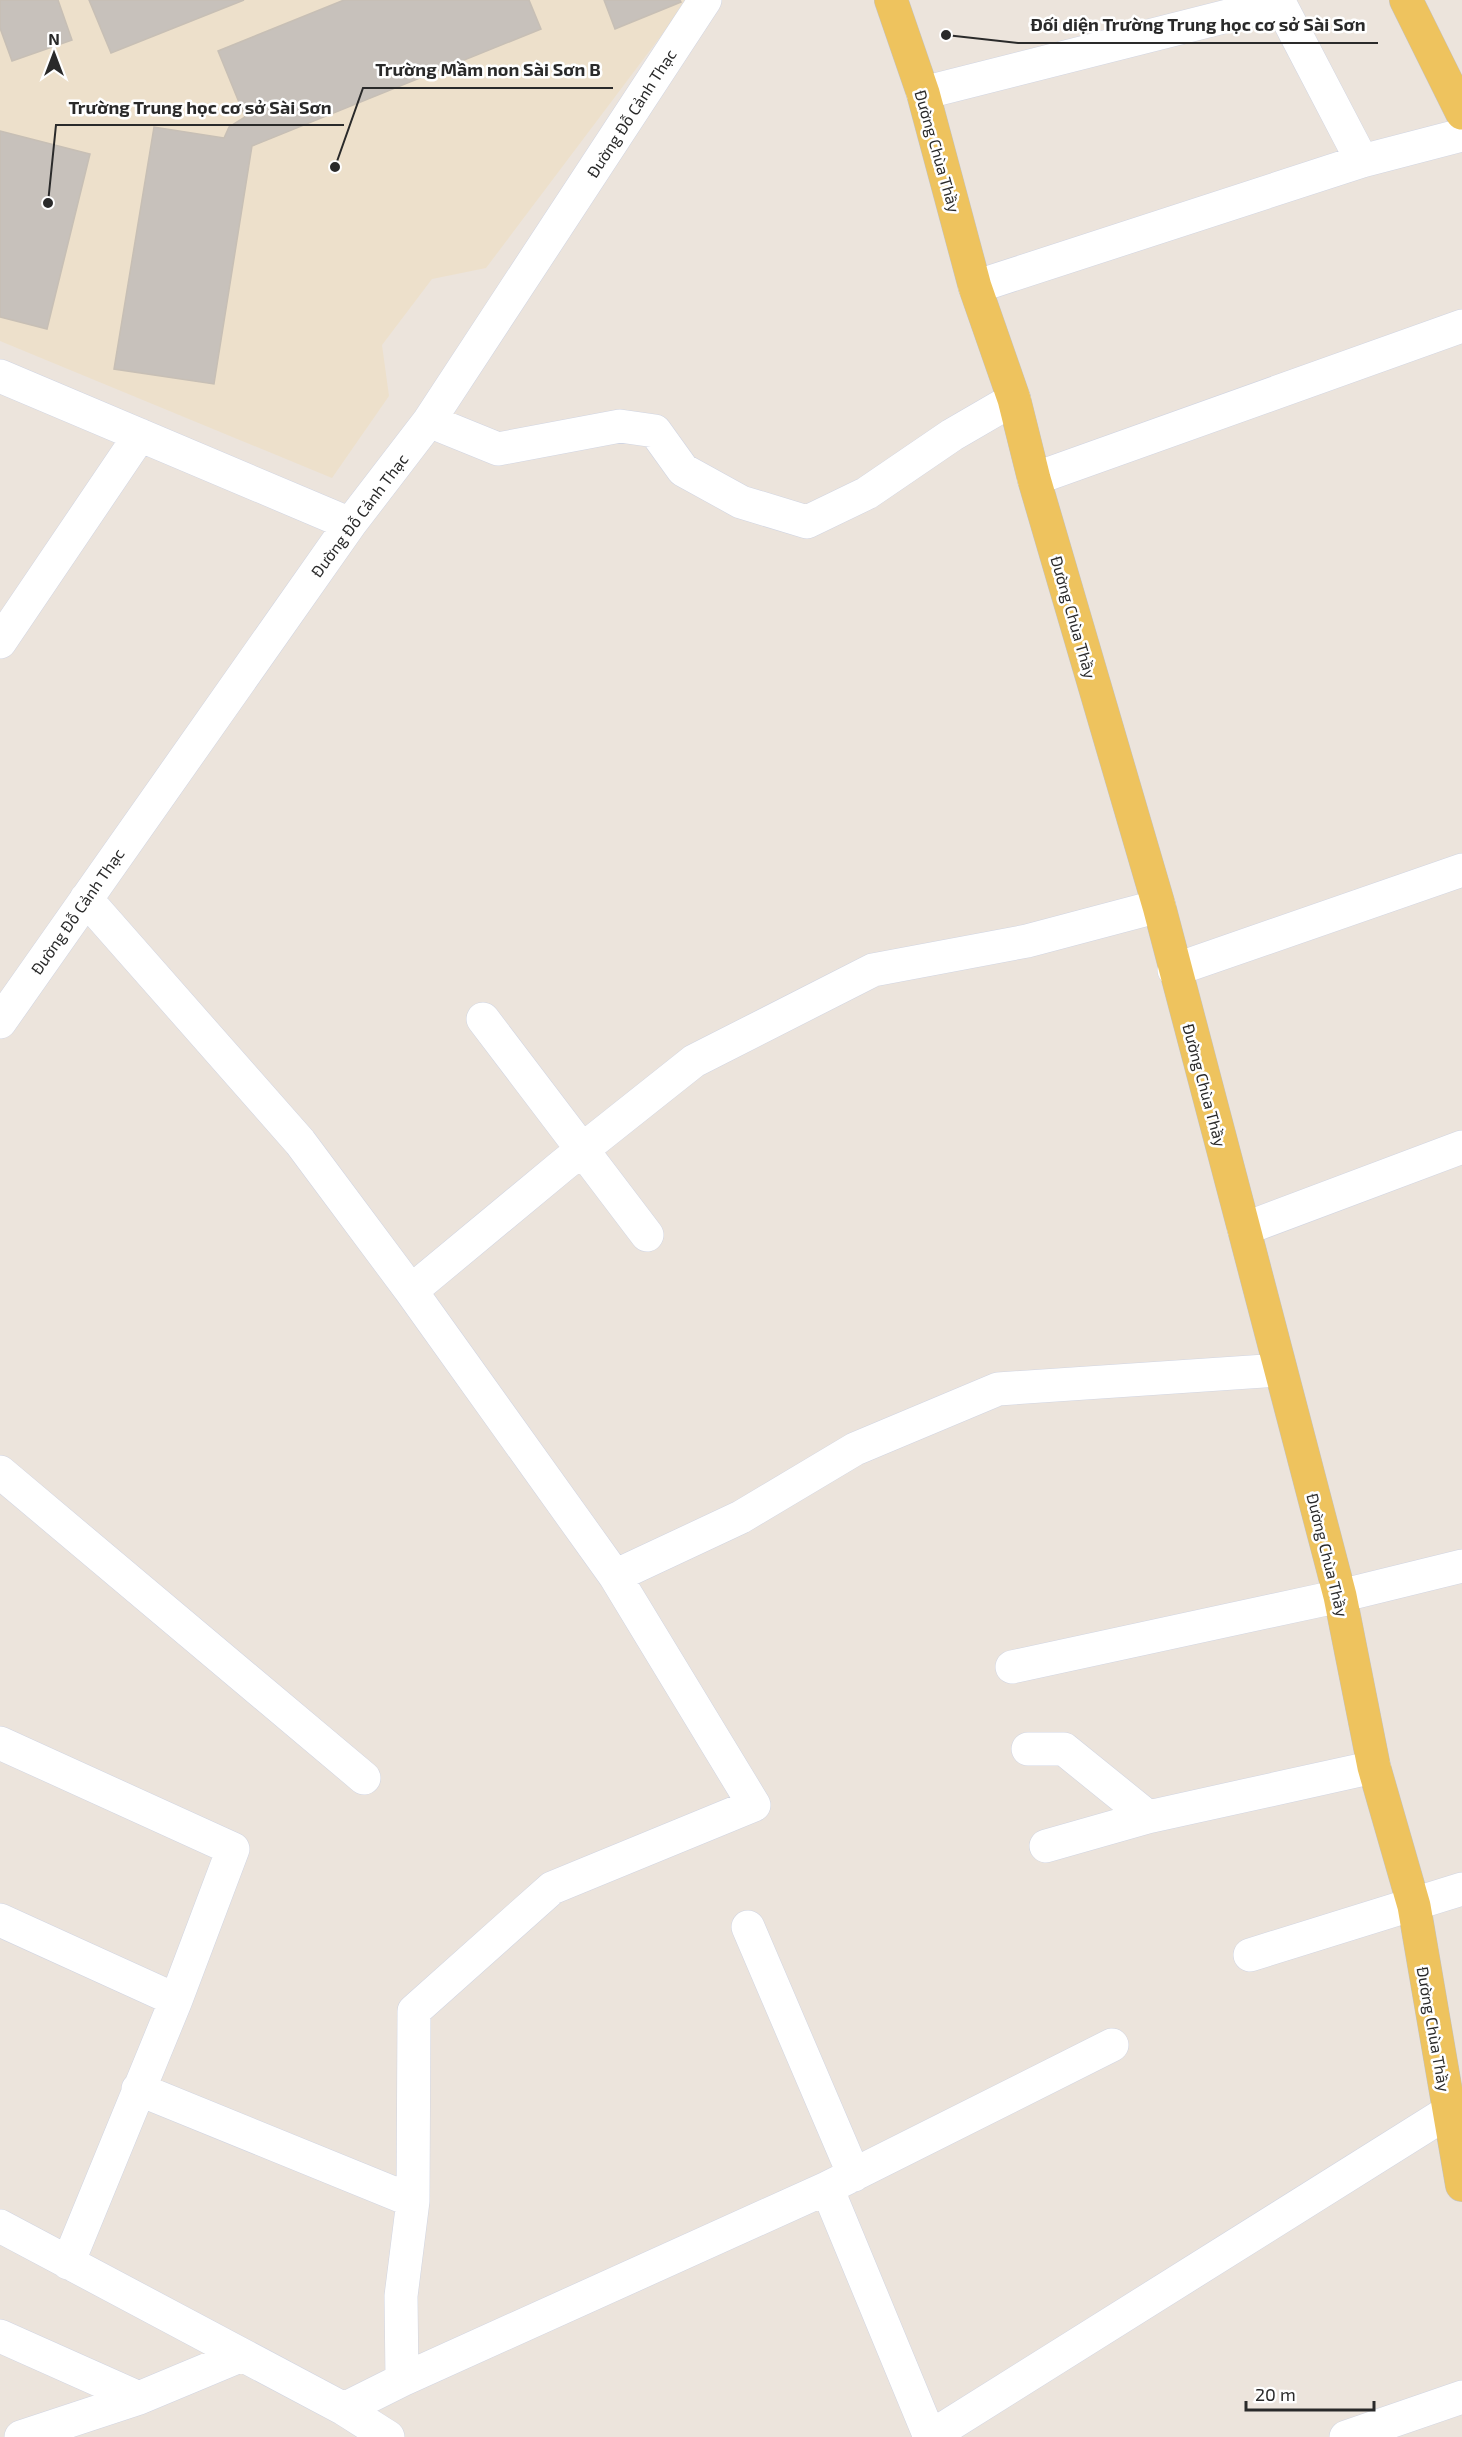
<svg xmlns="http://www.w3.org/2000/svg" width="1462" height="2437" font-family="'Exo 2',sans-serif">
	<rect width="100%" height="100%" fill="#ece4dc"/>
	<path fill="#ede0cb" d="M0,0H688L486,268L432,279L382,345L389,396L332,478L0,341Z"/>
	<path fill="#c7c1bb" stroke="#c7bfb5" stroke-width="1.5" d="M0,0H58L72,40L12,61L0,28Z
		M89,0H244L111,53Z
		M344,0H529L541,29L252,146L214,384L114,369L154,127L224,138L229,127L245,117L218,51Z
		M604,0H680L681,2L615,29Z
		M0,131L90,154L47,329L0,317Z"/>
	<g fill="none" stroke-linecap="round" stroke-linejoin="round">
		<defs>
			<path id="minor" d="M1278,0L1362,161
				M923,93L1279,3
				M975,287L1362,161L1462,135
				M0,376L350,524
				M429,421L498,449L620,426L655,431L683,470L741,502L807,522L867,493L952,435L1014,399
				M1034,479L1462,326
				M0,642L140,435
				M86,899L300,1142L411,1291L615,1576L754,1805L552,1888L414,2011L413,2201L401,2296L402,2380
				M1174,970L1462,870
				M483,1019L647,1235
				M0,1022L350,524L429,421L705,0
				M1244,1229L1462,1147
				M411,1291L563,1165L694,1061L873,970L1027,941L1159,906
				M0,1472L364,1778
				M615,1576L741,1517L855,1449L998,1389L1280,1370
				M1012,1667L1340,1596L1462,1566
				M0,1743L233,1849L176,2000L68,2263
				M1028,1749H1064L1148,1817L1374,1767
				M1046,1846L1148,1817
				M0,1920L176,2000
				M748,1927L854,2175
				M1250,1955L1462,1889
				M138,2089L413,2201
				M827,2188L1112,2045
				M0,2226L344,2409L388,2437
				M0,2336L139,2398
				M344,2409L402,2380L827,2188L930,2437
				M21,2437L139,2398L242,2355
				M930,2437L1448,2112
				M1346,2437L1462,2397"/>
			<path id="major" d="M891,0L923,93L975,287L1014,399L1034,479L1159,906L1244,1229L1340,1596L1374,1767L1414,1906L1462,2185
				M1406,0L1462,113"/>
		</defs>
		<use href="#minor" stroke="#d1d5e2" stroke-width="34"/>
		<use href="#major" stroke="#c3c3c3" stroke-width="34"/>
		<use href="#minor" stroke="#fff" stroke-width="33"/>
		<use href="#major" stroke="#eec35e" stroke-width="33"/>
	</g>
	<g text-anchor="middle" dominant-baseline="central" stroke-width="5" stroke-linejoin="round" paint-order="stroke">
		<g font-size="16" fill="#2a2a2a" stroke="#fff">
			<text transform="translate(631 113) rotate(-57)">Đường Đỗ Cảnh Thạc</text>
			<text transform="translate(938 151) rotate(74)">Đường Chùa Thầy</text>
			<text transform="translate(359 515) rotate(-53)">Đường Đỗ Cảnh Thạc</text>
			<text transform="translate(1074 617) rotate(74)">Đường Chùa Thầy</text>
			<text transform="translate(77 911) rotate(-55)">Đường Đỗ Cảnh Thạc</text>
			<text transform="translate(1205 1085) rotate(75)">Đường Chùa Thầy</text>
			<text transform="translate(1328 1555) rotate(76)">Đường Chùa Thầy</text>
			<text transform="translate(1434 2029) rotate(80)">Đường Chùa Thầy</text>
		</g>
	</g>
	<path fill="none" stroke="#2a2a2a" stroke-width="2" d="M946 35L1018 43H1378M335 167L363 88H613M48 203L56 125H344"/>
	<g fill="#2a2a2a" stroke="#fff" stroke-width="2">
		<circle cx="946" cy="35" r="6"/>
		<circle cx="335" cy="167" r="6"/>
		<circle cx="48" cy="203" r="6"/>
	</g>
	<g font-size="18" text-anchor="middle" font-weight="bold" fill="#2a2a2a" stroke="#fff" stroke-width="5" stroke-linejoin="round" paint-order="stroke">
		<text x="1198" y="31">Đối diện Trường Trung học cơ sở Sài Sơn</text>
		<text x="488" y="76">Trường Mầm non Sài Sơn B</text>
		<text x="200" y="114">Trường Trung học cơ sở Sài Sơn</text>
	</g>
	<g transform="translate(54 54)" stroke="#ffffff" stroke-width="4.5" paint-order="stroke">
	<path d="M0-4.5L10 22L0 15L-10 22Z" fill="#2a2a2a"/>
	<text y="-9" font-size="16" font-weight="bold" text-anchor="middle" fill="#2a2a2a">N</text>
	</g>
	<path d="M1246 2401v9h128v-9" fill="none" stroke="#2a2a2a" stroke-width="3"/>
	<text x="1255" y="2401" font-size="18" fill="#2a2a2a" stroke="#ffffff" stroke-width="4.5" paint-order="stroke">20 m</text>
</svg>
